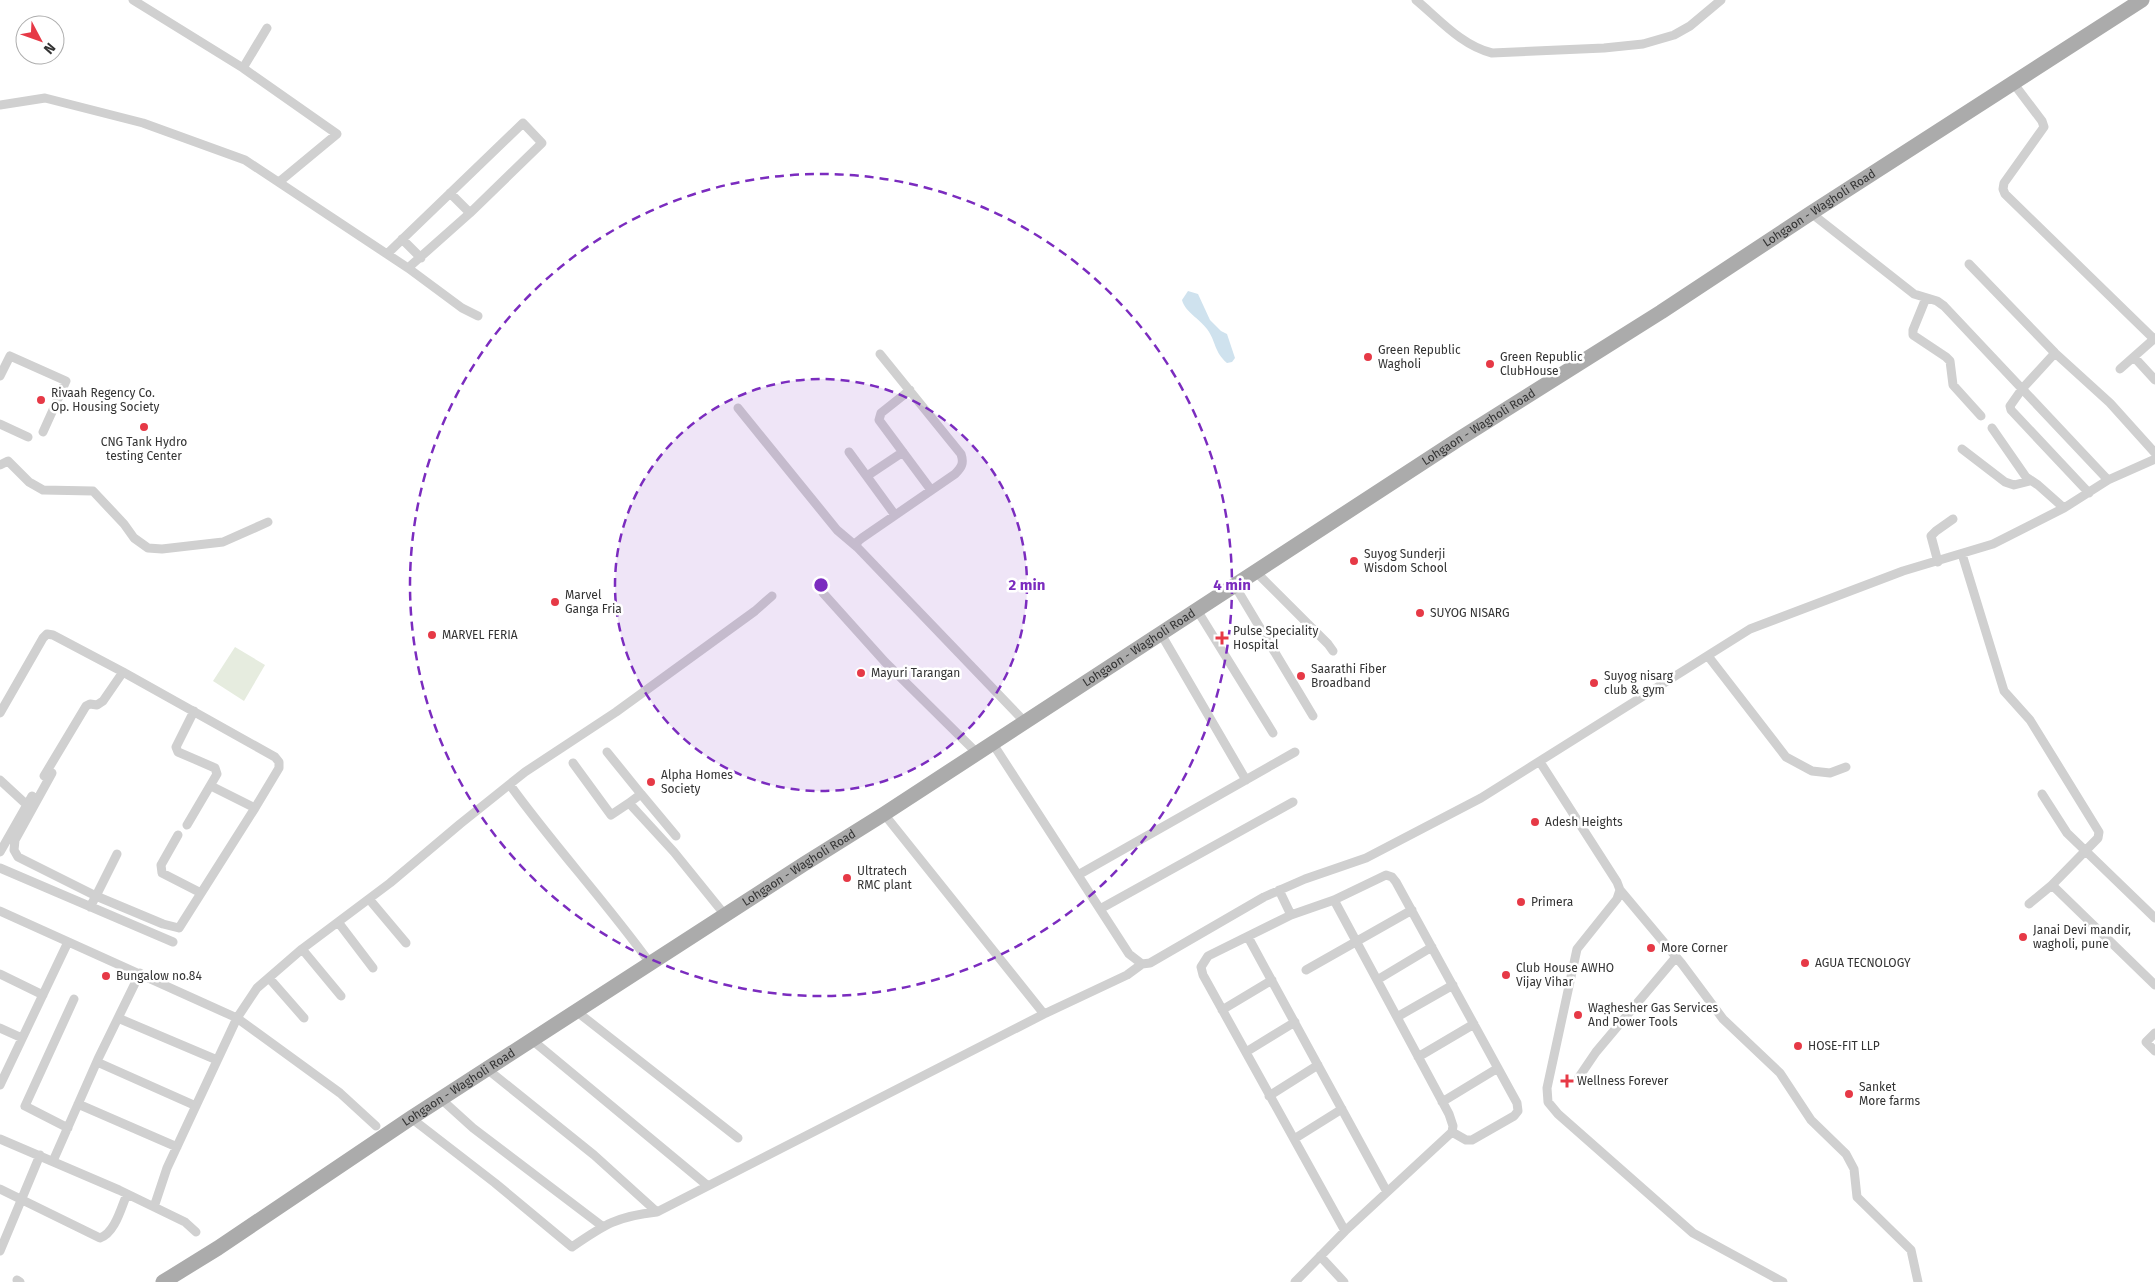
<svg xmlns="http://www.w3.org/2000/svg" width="2155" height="1282" font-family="'Fira Sans',sans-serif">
	<rect width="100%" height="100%" fill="#fff"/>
	<path fill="#e6ecdf" d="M235,647L265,665L244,701L213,681Z"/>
	<path fill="#cfe2ee" d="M1188,291L1198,294L1210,320L1221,331L1227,334L1235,358L1232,362L1227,363C1214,352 1216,341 1207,329C1200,319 1185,312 1182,300Z"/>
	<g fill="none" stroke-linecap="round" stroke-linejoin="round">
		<path stroke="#d0d0d0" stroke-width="9" d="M133,0L243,68L337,134L279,182
			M1416,0C1439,19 1462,46 1492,53L1604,48L1643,44L1674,35L1690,26L1721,0
			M243,68L267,28
			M2014,84L2042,121L2044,127L2004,183L2003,189L2005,194L2154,339
			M0,105L45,98L143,123L245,160L408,268L462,308L478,316
			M450,193L470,213
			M402,239L421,258
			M387,254L523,123L542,143L470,213L408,268
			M1969,264L2055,353L2110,403L2155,453
			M1926,298L1913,330V335L1946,357L1950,361L1953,385L1981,416
			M2055,353L2022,389L2010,406L2011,410L2089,493
			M880,354L961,454C964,463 962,467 955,474L862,538L857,542V547L1025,722
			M2134,357L2155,380
			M2120,369L2155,338
			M0,376L10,356L66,381L43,432
			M910,390L881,413L879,420L931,490
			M738,408L837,530L857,547
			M0,424L28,437
			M1992,428L2026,477L2038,485L2064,508
			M1962,449L2005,482L2014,485L2030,481
			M849,452L895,515
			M0,465L8,461L29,482L43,490L93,491L124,524L134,538L148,548L162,549L223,542L268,522
			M867,476L903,452
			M2108,480L2155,459
			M1962,554L2004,691L2030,720L2099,832L2098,838L2052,885L2155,985
			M1938,562L1931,536L1936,531L1953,519
			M1257,573L1328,644L1333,651
			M1235,586L1313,716
			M823,593L885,662L977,753
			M1197,610L1273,733
			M1161,634L1246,780
			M1708,656L1786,757L1812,771L1830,773L1846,767
			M0,713L43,638L47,634L53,635L123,672L275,757L279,762V768L255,808L211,786
			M993,744L1129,954L1142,964L1150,963L1264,897L1305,879L1366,858L1481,798L1750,629L1903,571L1993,544L2064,508L2108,480L1944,306L1937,301L1914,294L1811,213
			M607,752L641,794L629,803L674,852L725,915
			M1540,762L1617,882L1620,890L1682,964L1723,1019L1780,1073L1811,1120L1846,1154L1854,1169L1857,1197L1911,1250L1918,1282
			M573,763L611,815L629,803
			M52,773L15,840L14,850L18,857L96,896L117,854
			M44,776L86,706L90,704L97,705L103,701L123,672
			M0,780L27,805
			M510,785C554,846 606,902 650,963
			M641,794L676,836
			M2042,794L2067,833L2155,918
			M884,814L1044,1014
			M187,825L217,774L215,768L178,752L176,747L194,711
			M178,835L161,865L162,873L201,893
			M0,852L32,796
			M0,868L173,942
			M1078,875L1295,752
			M1279,890L1291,915
			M1620,890L1617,899L1577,949L1547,1088L1548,1102L1558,1114L1693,1233L1783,1282
			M369,899L406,943
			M2029,904L2052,885
			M90,907L96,896L163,924L179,928L255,808
			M1100,909L1293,802
			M0,911L237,1018L340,1093L376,1126
			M338,922L373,968
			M1248,937L1387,1192
			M302,949L341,996
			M1306,970L1412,910
			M0,974L43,995
			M269,978L304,1018
			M1377,980L1432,947
			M1222,1010L1272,980
			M576,1011L738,1138
			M1397,1017L1453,985
			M118,1018L217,1060
			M0,1028L22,1038
			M2155,1033L2146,1042L2155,1051
			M532,1040L708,1186
			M1246,1052L1295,1022
			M1418,1057L1474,1024
			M97,1062L196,1106
			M487,1069L594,1155L657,1212
			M1579,1077L1596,1052L1676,957
			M0,1085L68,942
			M1269,1096L1318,1065
			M441,1099L473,1128L602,1226
			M1442,1102L1498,1068
			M78,1104L177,1147
			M411,1118L495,1183L572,1247C604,1225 617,1216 657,1212L1044,1014L1127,975L1142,964
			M68,1128L25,1106L74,999
			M0,1139L119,1190L185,1222L196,1232
			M1294,1139L1342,1109
			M53,1161L98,1059L140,973
			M0,1189L100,1238C115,1233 121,1208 127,1194
			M154,1207L167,1168L194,1110L237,1018L257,988L302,949L390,883L460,824L525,772L616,712L755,611L772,596
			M1345,1231L1203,975L1201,967L1208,956L1291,915L1334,900L1386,875L1392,877L1396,882L1517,1103L1518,1111L1514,1116L1472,1140H1466L1452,1132
			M0,1251L40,1155
			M1320,1256L1344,1282
			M17,1280L20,1282
			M1295,1282L1345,1231L1452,1132L1453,1126L1449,1114L1334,900"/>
		<path stroke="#ababab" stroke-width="15" id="s1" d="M163,1282L218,1248L411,1118L804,864L884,814L1459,439L1661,312L1811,213L2142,0"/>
	</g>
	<circle cx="821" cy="585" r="206" fill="#7b2cbf" fill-opacity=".12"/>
	<g fill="none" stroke="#7b2cbf" stroke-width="2.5" stroke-dasharray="9 6">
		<circle cx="821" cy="585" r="206"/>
		<circle cx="821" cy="585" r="411"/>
	</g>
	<g fill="#e63946" stroke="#fff" stroke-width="2">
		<circle cx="1368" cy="357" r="5"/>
		<circle cx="1490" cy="364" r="5"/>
		<circle cx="41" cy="400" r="5"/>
		<circle cx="144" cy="427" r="5"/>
		<circle cx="1354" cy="561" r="5"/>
		<circle cx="555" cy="602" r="5"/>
		<circle cx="1420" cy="613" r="5"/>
		<circle cx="432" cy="635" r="5"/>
		<path d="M1219.5 630.5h5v5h5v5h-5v5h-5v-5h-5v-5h5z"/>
		<circle cx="861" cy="673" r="5"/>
		<circle cx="1301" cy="676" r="5"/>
		<circle cx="1594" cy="683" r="5"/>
		<circle cx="651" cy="782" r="5"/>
		<circle cx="1535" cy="822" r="5"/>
		<circle cx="847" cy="878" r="5"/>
		<circle cx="1521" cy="902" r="5"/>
		<circle cx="2023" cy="937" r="5"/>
		<circle cx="1651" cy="948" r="5"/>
		<circle cx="1805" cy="963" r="5"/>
		<circle cx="1506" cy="975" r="5"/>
		<circle cx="106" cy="976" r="5"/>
		<circle cx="1578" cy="1015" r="5"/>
		<circle cx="1798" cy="1046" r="5"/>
		<path d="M1564.5 1073.5h5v5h5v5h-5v5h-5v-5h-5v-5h5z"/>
		<circle cx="1849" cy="1094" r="5"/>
	</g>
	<g text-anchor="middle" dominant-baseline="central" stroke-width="5" stroke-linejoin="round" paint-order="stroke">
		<g font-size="12" fill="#333" stroke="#fff">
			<text stroke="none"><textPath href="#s1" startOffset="1974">Lohgaon - Wagholi Road</textPath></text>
			<text stroke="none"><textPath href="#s1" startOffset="1569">Lohgaon - Wagholi Road</textPath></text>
			<text stroke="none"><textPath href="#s1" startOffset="1164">Lohgaon - Wagholi Road</textPath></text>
			<text stroke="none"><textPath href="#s1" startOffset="759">Lohgaon - Wagholi Road</textPath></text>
			<text stroke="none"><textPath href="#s1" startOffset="354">Lohgaon - Wagholi Road</textPath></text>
		</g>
		<g font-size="12" fill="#333" stroke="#fff" text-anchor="start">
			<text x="1378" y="350">Green Republic<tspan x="1378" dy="14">Wagholi</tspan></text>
			<text x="1500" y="357">Green Republic<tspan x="1500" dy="14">ClubHouse</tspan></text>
			<text x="51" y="393">Rivaah Regency Co.<tspan x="51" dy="14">Op. Housing Society</tspan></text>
			<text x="144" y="442" text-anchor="middle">CNG Tank Hydro<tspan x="144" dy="14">testing Center</tspan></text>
			<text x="1364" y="554">Suyog Sunderji<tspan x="1364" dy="14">Wisdom School</tspan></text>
			<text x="565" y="595">Marvel<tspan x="565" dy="14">Ganga Fria</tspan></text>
			<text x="1430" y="613">SUYOG NISARG</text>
			<text x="1233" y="631">Pulse Speciality<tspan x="1233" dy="14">Hospital</tspan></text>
			<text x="442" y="635">MARVEL FERIA</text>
			<text x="1311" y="669">Saarathi Fiber<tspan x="1311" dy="14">Broadband</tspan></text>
			<text x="871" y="673">Mayuri Tarangan</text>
			<text x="1604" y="676">Suyog nisarg<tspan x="1604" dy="14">club &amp; gym</tspan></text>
			<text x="661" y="775">Alpha Homes<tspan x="661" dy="14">Society</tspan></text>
			<text x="1545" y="822">Adesh Heights</text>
			<text x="857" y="871">Ultratech<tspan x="857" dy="14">RMC plant</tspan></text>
			<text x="1531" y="902">Primera</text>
			<text x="2033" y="930">Janai Devi mandir,<tspan x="2033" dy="14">wagholi, pune</tspan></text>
			<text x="1661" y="948">More Corner</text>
			<text x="1815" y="963">AGUA TECNOLOGY</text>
			<text x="1516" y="968">Club House AWHO<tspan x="1516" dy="14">Vijay Vihar</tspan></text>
			<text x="116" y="976">Bungalow no.84</text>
			<text x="1588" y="1008">Waghesher Gas Services<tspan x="1588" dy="14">And Power Tools</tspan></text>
			<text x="1808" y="1046">HOSE-FIT LLP</text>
			<text x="1577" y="1081">Wellness Forever</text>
			<text x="1859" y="1087">Sanket<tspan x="1859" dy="14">More farms</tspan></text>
		</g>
	</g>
	<circle cx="821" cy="585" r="8" fill="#7b2cbf" stroke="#fff" stroke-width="2.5"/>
	<g font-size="15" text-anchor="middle" font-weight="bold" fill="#7b2cbf" stroke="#fff" stroke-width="5" stroke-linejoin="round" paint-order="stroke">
		<text x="1027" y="590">2 min</text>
		<text x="1232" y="590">4 min</text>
	</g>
	<g transform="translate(40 40) rotate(131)"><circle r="24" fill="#ffffff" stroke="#adadad"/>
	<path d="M0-4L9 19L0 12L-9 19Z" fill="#e63946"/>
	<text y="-8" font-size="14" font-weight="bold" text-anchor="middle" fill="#333333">N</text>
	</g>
</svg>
